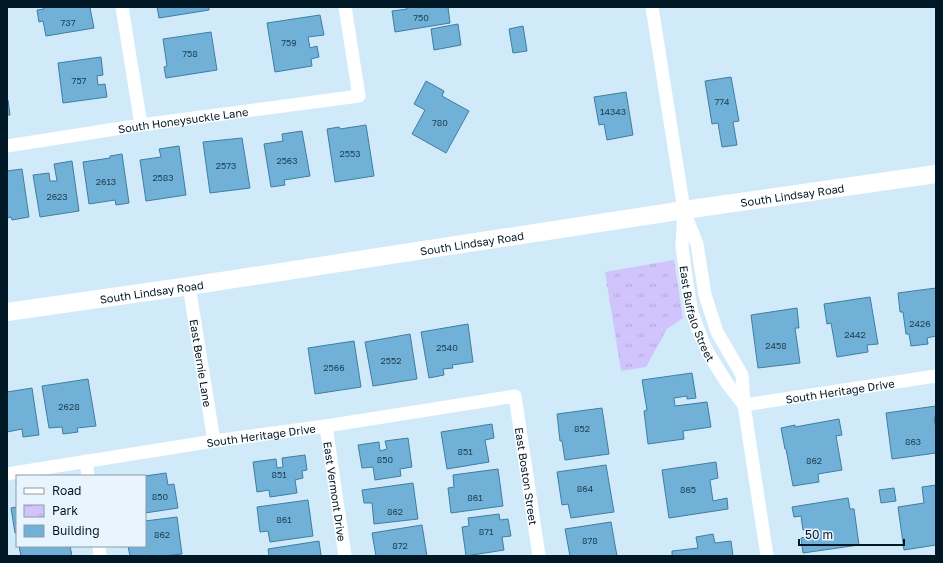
<svg xmlns="http://www.w3.org/2000/svg" width="943" height="563" font-family="'Golos Text',sans-serif">
	<defs>
		<pattern id="park-tufts" width="24" height="20" patternUnits="userSpaceOnUse"><rect width="24" height="20" fill="#d1c4fd"/><path d="M3 7l-1-3M5 7V3M7 7l1-3M15 17l-1-3M17 17v-4M19 17l1-3" fill="none" stroke="#b2a8d9"/></pattern>
	</defs>
	<rect width="100%" height="100%" fill="#d1eafa"/>
	<path fill="url(#park-tufts)" d="M674,260L683,318L667,329L646,367L621,371L605,272Z"/>
	<path fill="#71b1d7" stroke="#3e7ea2" d="M43,7H93L90,8L94,28L46,36L43,21L39,22L37,10L44,9Z
		M157,7H209V10L159,18Z
		M406,7H448L450,23L395,32L392,11L407,9Z
		M320,15L324,35L308,37L310,48L317,46L319,57L311,59L312,66L275,72L267,23Z
		M458,24L461,45L434,50L431,29Z
		M523,26L527,51L513,53L509,29Z
		M211,32L217,70L166,78L164,67L167,66L163,39Z
		M101,57L103,75L97,76L98,85L105,84L107,97L63,103L58,63Z
		M731,77L739,121L733,122L737,145L722,147L718,123L712,124L705,81Z
		M426,81L444,91L442,96L469,111L446,153L412,134L425,110L414,104Z
		M626,92L633,135L607,140L604,124L599,125L594,97Z
		M7,100H8L10,115H7Z
		M366,125L374,176L335,182L327,129L339,127L340,129Z
		M302,131L310,176L284,180L285,185L271,187L264,144L283,141L282,134Z
		M242,138L250,188L210,193L203,142Z
		M179,146L186,195L146,201L140,160L161,157L159,149Z
		M122,154L129,203L116,205L115,200L89,204L83,162L110,158V156Z
		M72,161L79,211L40,217L33,175L49,173L50,181H57L54,164Z
		M22,169L29,217L12,220L11,217L7,218V171Z
		M936,288V336L927,338L928,344L911,346L909,334H906L903,312H900L898,293Z
		M870,297L878,344L867,345L868,352L837,357L831,323L827,324L824,304Z
		M797,308L799,328H795L800,363L758,368L751,315Z
		M468,324L473,362L452,365L453,368L443,369L444,375L429,378L421,332Z
		M410,334L417,379L373,386L365,342Z
		M354,341L361,387L315,394L308,348Z
		M692,373L696,398L687,399V396L674,398L675,406L707,402L711,427L683,431L684,439L648,444L644,411L647,410L642,380Z
		M88,379L96,426L77,428L78,432L63,434L62,427L49,428L42,386Z
		M32,388L39,435L23,437L22,429L7,432V392Z
		M936,406V417H934L936,429V453L892,459L886,413Z
		M602,408L609,454L565,460L562,441H560L557,414Z
		M839,419L842,435L836,436L842,470L818,474L819,482L793,486L786,449H785L781,428L795,425V427Z
		M492,424L494,438L485,440L489,462L447,469L441,432Z
		M408,438L412,467L400,469L401,476L375,480L373,467L362,468L358,445L379,442L380,451L387,449L385,441Z
		M305,455L307,470L302,471L303,478L295,480L297,493L270,497L269,490L257,492L253,462L276,459L277,468L283,467L282,458Z
		M716,462L718,478L710,480L713,501L727,498L728,509L669,518L662,470Z
		M606,465L614,512L571,518L568,504L562,505L557,472Z
		M498,469L503,506L451,513L448,488L454,487L453,475Z
		M166,473L168,485L174,484L178,508L145,513V476Z
		M413,483L418,519L374,524L372,503H364L362,490Z
		M936,485V545L904,550L898,507L924,503L922,487Z
		M894,488L896,501L881,503L879,490Z
		M848,498L850,509H854L859,545L803,553L801,538L813,536L812,529L803,530L801,516L794,517L792,507Z
		M308,500L313,536L270,542L268,531L260,532L257,507Z
		M17,507V533H15L11,508Z
		M499,514L500,520L508,519L511,536L502,537L504,550L466,556L462,527L469,526L468,518Z
		M177,517L182,554L165,556H130L128,546H145V521Z
		M611,522L617,556H570L565,529Z
		M422,525L427,556H376L372,533Z
		M713,534L715,543L731,541L733,556H672V551L698,548L696,537Z
		M319,541L321,555L315,556H269L268,549Z
		M19,546H70L72,556H21Z"/>
	<g fill="none" stroke-linecap="round" stroke-linejoin="round">
		<g stroke="#fff" stroke-width="13">
			<path d="M122,7L141,125"/>
			<path id="s1" d="M652,7L684,210L682,246L687,284L692,313L701,337L708,353L727,383L744,405"/>
			<path id="s2" d="M7,146L141,125L359,96L345,7"/>
			<path d="M685,214L697,244L705,295L717,332L742,375L744,405L767,556"/>
			<path id="s3" d="M189,286L214,441"/>
			<path id="s4" d="M744,405L936,376"/>
			<path id="s5" d="M326,426L345,556"/>
			<path d="M86,461L88,476"/>
			<path id="s6" d="M7,474L214,441L326,426L515,396L539,556"/>
			<path d="M99,546L100,556"/>
		</g>
		<path stroke="#fff" stroke-width="18" id="s7" d="M7,312L189,286L684,210L936,174"/>
	</g>
	<g text-anchor="middle" dominant-baseline="central" stroke-width="3" stroke-linejoin="round" paint-order="stroke">
		<g font-size="9" fill="#1c3e52">
			<text x="421" y="17">750</text>
			<text x="68" y="22">737</text>
			<text x="289" y="42">759</text>
			<text x="190" y="53">758</text>
			<text x="79" y="80">757</text>
			<text x="722" y="101">774</text>
			<text x="613" y="111">14343</text>
			<text x="440" y="122">780</text>
			<text x="350" y="153">2553</text>
			<text x="287" y="160">2563</text>
			<text x="226" y="165">2573</text>
			<text x="163" y="177">2583</text>
			<text x="106" y="181">2613</text>
			<text x="57" y="196">2623</text>
			<text x="920" y="323">2426</text>
			<text x="855" y="334">2442</text>
			<text x="776" y="345">2458</text>
			<text x="447" y="347">2540</text>
			<text x="391" y="360">2552</text>
			<text x="334" y="367">2566</text>
			<text x="69" y="406">2628</text>
			<text x="582" y="428">852</text>
			<text x="913" y="441">863</text>
			<text x="465" y="451">851</text>
			<text x="385" y="459">850</text>
			<text x="814" y="460">862</text>
			<text x="279" y="474">851</text>
			<text x="585" y="488">864</text>
			<text x="688" y="489">865</text>
			<text x="160" y="496">850</text>
			<text x="475" y="497">861</text>
			<text x="395" y="511">862</text>
			<text x="284" y="519">861</text>
			<text x="486" y="531">871</text>
			<text x="162" y="534">862</text>
			<text x="590" y="540">878</text>
			<text x="400" y="545">872</text>
		</g>
		<g font-size="11" fill="#001725" stroke="#e9f5fe">
			<text stroke="none"><textPath href="#s2" startOffset="178">South Honeysuckle Lane</textPath></text>
			<text stroke="none"><textPath href="#s7" startOffset="794">South Lindsay Road</textPath></text>
			<text stroke="none"><textPath href="#s7" startOffset="470">South Lindsay Road</textPath></text>
			<text stroke="none"><textPath href="#s7" startOffset="146">South Lindsay Road</textPath></text>
			<text stroke="none"><textPath href="#s1" startOffset="311">East Buffalo Street</textPath></text>
			<text stroke="none"><textPath href="#s3" startOffset="78">East Bernie Lane</textPath></text>
			<text stroke="none"><textPath href="#s4" startOffset="97">South Heritage Drive</textPath></text>
			<text stroke="none"><textPath href="#s6" startOffset="257">South Heritage Drive</textPath></text>
			<text stroke="none"><textPath href="#s6" startOffset="595">East Boston Street</textPath></text>
			<text stroke="none"><textPath href="#s5" startOffset="66">East Vermont Drive</textPath></text>
		</g>
	</g>
	<rect width="943" height="563" fill="none" stroke="#001725" stroke-width="16"/>
	<rect x="16" y="475" width="130" height="72" fill="#e9f5fe" stroke="#8c9ca7"/>
	<rect x="24" y="488" width="20" height="6" fill="#ffffff" stroke="#8c9ca7"/>
	<text x="52" y="495" font-size="12" fill="#001725">Road</text>
	<rect x="24" y="505" width="20" height="12" fill="url(#park-tufts)" stroke="#8c9ca7"/>
	<text x="52" y="515" font-size="12" fill="#001725">Park</text>
	<rect x="24" y="525" width="20" height="12" fill="#71b1d7" stroke="#8c9ca7"/>
	<text x="52" y="535" font-size="12" fill="#001725">Building</text>
	<path d="M799 539v6h105v-6" fill="none" stroke="#001725" stroke-width="2"/>
	<text x="805" y="539" font-size="12" fill="#001725" stroke="#e9f5fe" stroke-width="3" paint-order="stroke">50 m</text>
</svg>
